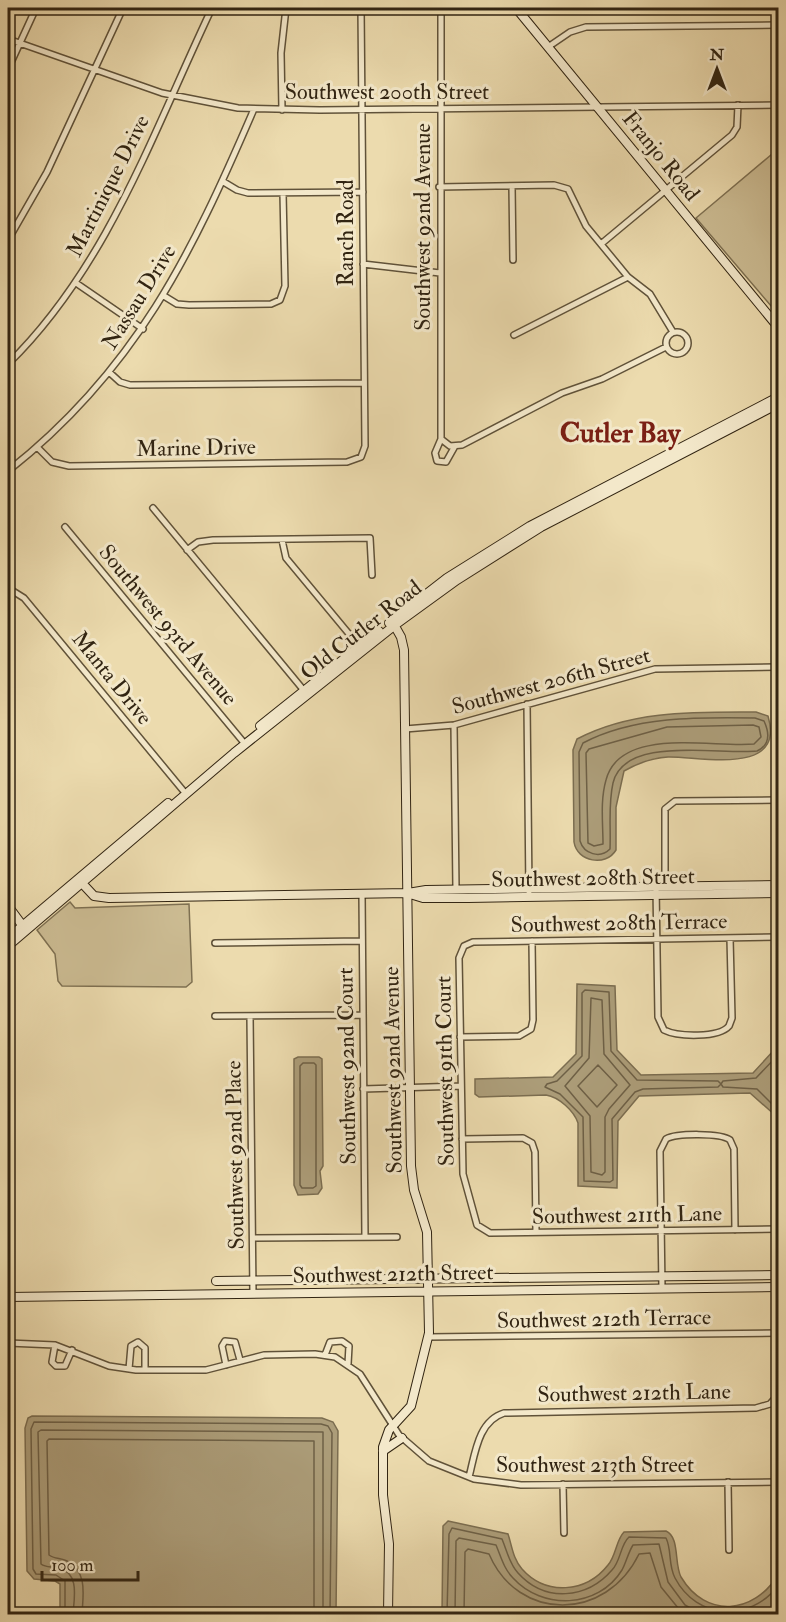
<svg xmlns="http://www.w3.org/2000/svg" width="786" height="1622" font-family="'IM FELL Double Pica',serif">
	<rect width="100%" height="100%" fill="#ecdbae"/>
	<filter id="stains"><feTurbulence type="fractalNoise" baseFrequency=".00333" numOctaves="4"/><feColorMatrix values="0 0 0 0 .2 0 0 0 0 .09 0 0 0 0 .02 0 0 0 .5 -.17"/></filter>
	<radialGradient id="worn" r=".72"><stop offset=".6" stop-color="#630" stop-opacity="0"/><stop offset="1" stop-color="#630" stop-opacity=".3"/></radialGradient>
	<path fill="#ccbc93" stroke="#7e7052" stroke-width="1.5" d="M778,149V302L772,307L696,218Z
		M70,902L75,908L189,904L192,982L186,987L62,986L58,981L55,954L37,930Z"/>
	<path fill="#ac9d79" stroke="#7b6d50" stroke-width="1.5" d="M756,712L768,716C786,777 700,756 668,757C651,758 638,763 624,771L616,807V850C606,867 577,862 574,842L573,750L577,739C632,710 696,712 756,712Z
		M778,981V1185L776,1116L750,1093L639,1096L618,1121L617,1188L578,1186V1123C574,1111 559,1097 546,1095L479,1097L475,1094V1079L553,1077L576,1054L577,984L615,986L617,1050L641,1075L753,1073L775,1049L774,982Z
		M298,1057H319L322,1059L323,1166L320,1171L322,1188L318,1194L298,1195L294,1185V1059Z
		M32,1416L322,1418L333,1422L338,1431L336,1614H60V1584L55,1581L34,1579L27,1571L25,1428L28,1418Z
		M448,1521L508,1534C512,1546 513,1559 522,1569C546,1596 586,1593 608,1565C616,1556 616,1540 624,1532L666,1531C680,1537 674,1564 681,1577C706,1619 754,1614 778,1575V1614H442L443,1526Z"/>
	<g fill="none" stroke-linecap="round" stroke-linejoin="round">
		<path stroke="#6e6046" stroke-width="1.5" d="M755,718L764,721C770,734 770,745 757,751C719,755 624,735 613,783C608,805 611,827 610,849C600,859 584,854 580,841L579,752L583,743C634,716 699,717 755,718Z
			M753,725L759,727L761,737L754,744C712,748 620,726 606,780C600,801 603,823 603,844L594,846L588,843L586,753L589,749L667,727Z
			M585,990L609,992L611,1051L637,1080L718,1081L721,1084L718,1087L643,1089L635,1092L612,1119L613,1180L610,1182L584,1181L583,1117L560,1094L545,1087L547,1084L557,1081L582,1056V993Z
			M591,998L602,1000L604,1054L630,1085L609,1109L605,1117V1172L602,1175L591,1172L590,1116L565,1086L589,1058Z
			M778,1055L756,1078L723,1081L721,1084L723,1087L757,1089L778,1110
			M303,1063H314L316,1065V1186L313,1188H302L300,1185V1066Z
			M598,1065L617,1085L597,1107L578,1086Z
			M65,1614V1581L56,1575L36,1574L33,1569L31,1429L34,1422L321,1424L328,1426L332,1433L330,1614
			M73,1614C74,1599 80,1573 59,1568C52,1566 46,1568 41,1564L38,1432L41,1430L323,1432V1614
			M82,1614C83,1595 88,1572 67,1561C61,1558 54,1559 49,1555L47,1441L49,1439L314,1441V1614
			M447,1614L449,1534L452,1528L502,1539C507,1551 509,1563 518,1573C545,1603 587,1599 612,1570C621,1561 620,1545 629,1537L666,1538C672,1550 668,1565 675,1578C697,1620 750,1622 778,1586
			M455,1614L456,1541L459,1538L496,1545C501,1557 504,1569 513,1578C542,1610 598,1609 622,1570C626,1563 628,1553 633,1545L659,1544L668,1582L685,1605L701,1614
			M464,1614L465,1552L468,1549L489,1554C518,1622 606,1622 639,1554L650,1553L661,1587L683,1614"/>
		<defs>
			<path id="street" d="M441,8V439L450,446L462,445L562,393L602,379L666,347
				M8,39L162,93L238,108L320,110L778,105
				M548,47L570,32L586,27L778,25
				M8,69L36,8
				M282,110L281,53L286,8
				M222,181L237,190L248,193L363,192
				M512,186L513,260
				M439,187L554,185L568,189L586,226L628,277L650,294L673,332
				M8,240L47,172L123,8
				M601,244L732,135L737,127L738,105
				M363,264L440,273
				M76,283L143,329
				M164,296L177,304L189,305L271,304L280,300L285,286L283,193
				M666 343a11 11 0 1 1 22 0a11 11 0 1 1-22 0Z
				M514,335L628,277
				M8,364C108,266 153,132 212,8
				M109,372L120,382L130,385L364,383
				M441,439L435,453L437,461L446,462L455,446
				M37,447L52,462L69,466L347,462L361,457L365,446L361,8
				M8,471C136,370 191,255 254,109
				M153,508L306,693
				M65,527L245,744
				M282,540L286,558L359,646
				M187,550L198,542L213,540L370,538L372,575
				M8,588L24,598L186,794
				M527,704L529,892
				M454,725L456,889
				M405,729L454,725L655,669L778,667
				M665,872L673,887
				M362,894L365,1237
				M778,937L473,942L464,946L459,958L463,1174L477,1225L490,1233L778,1229
				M730,938L732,1018L729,1026C719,1038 678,1037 664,1030L658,1017L656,887L665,872V809L675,801L778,800
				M215,943L362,941
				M215,1016L363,1015
				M250,1016L253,1294
				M460,1037L519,1036L531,1029L533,1020L532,941
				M363,1089L461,1086
				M462,1139L523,1138L532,1143L535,1152L536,1232
				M253,1238L397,1237
				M662,1289L660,1151L666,1139C677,1133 721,1133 730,1140L734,1149L735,1230
				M429,1337L778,1333
				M8,1343L55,1345L109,1366L136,1370H206L264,1355L315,1354L335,1357L360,1374L399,1435L429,1461L474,1479L521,1485L778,1482
				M55,1345L52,1362L56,1366H65L72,1350
				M325,1355L330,1342L342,1341L349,1346L348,1364
				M226,1365L222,1346L225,1341L235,1342L240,1360
				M129,1369L131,1346L138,1342L145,1348V1370
				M469,1477C475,1454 478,1421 504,1413L756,1408L770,1404L778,1395
				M728,1482L729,1550
				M563,1484L564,1533"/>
			<path id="secondary" d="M516,8L778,327
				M389,623L447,578L530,526L778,397
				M260,726L379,631
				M80,881L94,896L109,898L408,893L426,890L778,885
				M410,894L423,898H468L778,893
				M8,906L25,929
				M8,938L168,803
				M8,946L234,753L395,625L457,580L541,527L778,404
				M216,1281L778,1275
				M8,1297L778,1287
				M383,1451L402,1438
				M388,1614L389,1544L383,1495V1447L389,1430L411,1406L429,1333L427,1232L414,1190L411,1166L404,650L401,637L392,621"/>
		</defs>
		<use href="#street" stroke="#605239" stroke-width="8"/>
		<use href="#secondary" stroke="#312412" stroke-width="10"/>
		<use href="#street" stroke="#f3e8ca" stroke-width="5"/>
		<use href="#secondary" stroke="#f3e8ca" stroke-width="8"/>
	</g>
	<g text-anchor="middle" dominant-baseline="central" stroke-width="6" stroke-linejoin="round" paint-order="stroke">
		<g font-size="22" fill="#312412" stroke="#f3e8ca">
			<text x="387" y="92">Southwest 200th Street</text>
			<text transform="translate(661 156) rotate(51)">Franjo Road</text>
			<text transform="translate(108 186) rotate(-63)">Martinique Drive</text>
			<text transform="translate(423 227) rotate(-90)">Southwest 92nd Avenue</text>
			<text transform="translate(346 233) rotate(-90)">Ranch Road</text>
			<text transform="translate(139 297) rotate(-58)">Nassau Drive</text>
			<text transform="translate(196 448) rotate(-1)">Marine Drive</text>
			<text transform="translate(168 625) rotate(50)">Southwest 93rd Avenue</text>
			<text transform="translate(361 630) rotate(-38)">Old Cutler Road</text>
			<text transform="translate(112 678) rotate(51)">Manta Drive</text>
			<text transform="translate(551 681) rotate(-15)">Southwest 206th Street</text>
			<text transform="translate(593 878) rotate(-1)">Southwest 208th Street</text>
			<text transform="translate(619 923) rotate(-1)">Southwest 208th Terrace</text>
			<text transform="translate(347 1066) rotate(-91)">Southwest 92nd Court</text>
			<text transform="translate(393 1070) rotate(-91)">Southwest 92nd Avenue</text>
			<text transform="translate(445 1071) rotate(-91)">Southwest 91th Court</text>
			<text transform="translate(235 1155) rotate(-91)">Southwest 92nd Place</text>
			<text transform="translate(627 1215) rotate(-1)">Southwest 211th Lane</text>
			<text transform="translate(393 1274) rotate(-1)">Southwest 212th Street</text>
			<text transform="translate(604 1319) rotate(-1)">Southwest 212th Terrace</text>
			<text transform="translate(634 1393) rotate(-1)">Southwest 212th Lane</text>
			<text x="595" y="1465">Southwest 213th Street</text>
		</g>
		<g font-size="28" font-weight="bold" fill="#7a1f14" stroke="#f3e8ca">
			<text x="620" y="433">Cutler Bay</text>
		</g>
	</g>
	<rect width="786" height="1622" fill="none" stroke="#ecdbae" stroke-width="30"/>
	<rect x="9" y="9" width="768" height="1604" fill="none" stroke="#312412" stroke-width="3"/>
	<rect x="15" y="15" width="756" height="1592" fill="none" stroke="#312412" stroke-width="1.5"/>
	<g transform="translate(717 69)" stroke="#f3e8ca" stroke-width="4.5" paint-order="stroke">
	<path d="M0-4.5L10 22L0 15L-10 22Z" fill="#312412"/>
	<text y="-9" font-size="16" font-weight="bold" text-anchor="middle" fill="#312412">N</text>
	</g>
	<path d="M42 1571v9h96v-9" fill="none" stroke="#312412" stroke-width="3"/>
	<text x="51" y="1571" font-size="18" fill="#312412" stroke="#f3e8ca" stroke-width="4.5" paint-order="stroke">100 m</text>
	<rect width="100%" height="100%" filter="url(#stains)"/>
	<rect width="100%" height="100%" fill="url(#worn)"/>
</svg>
